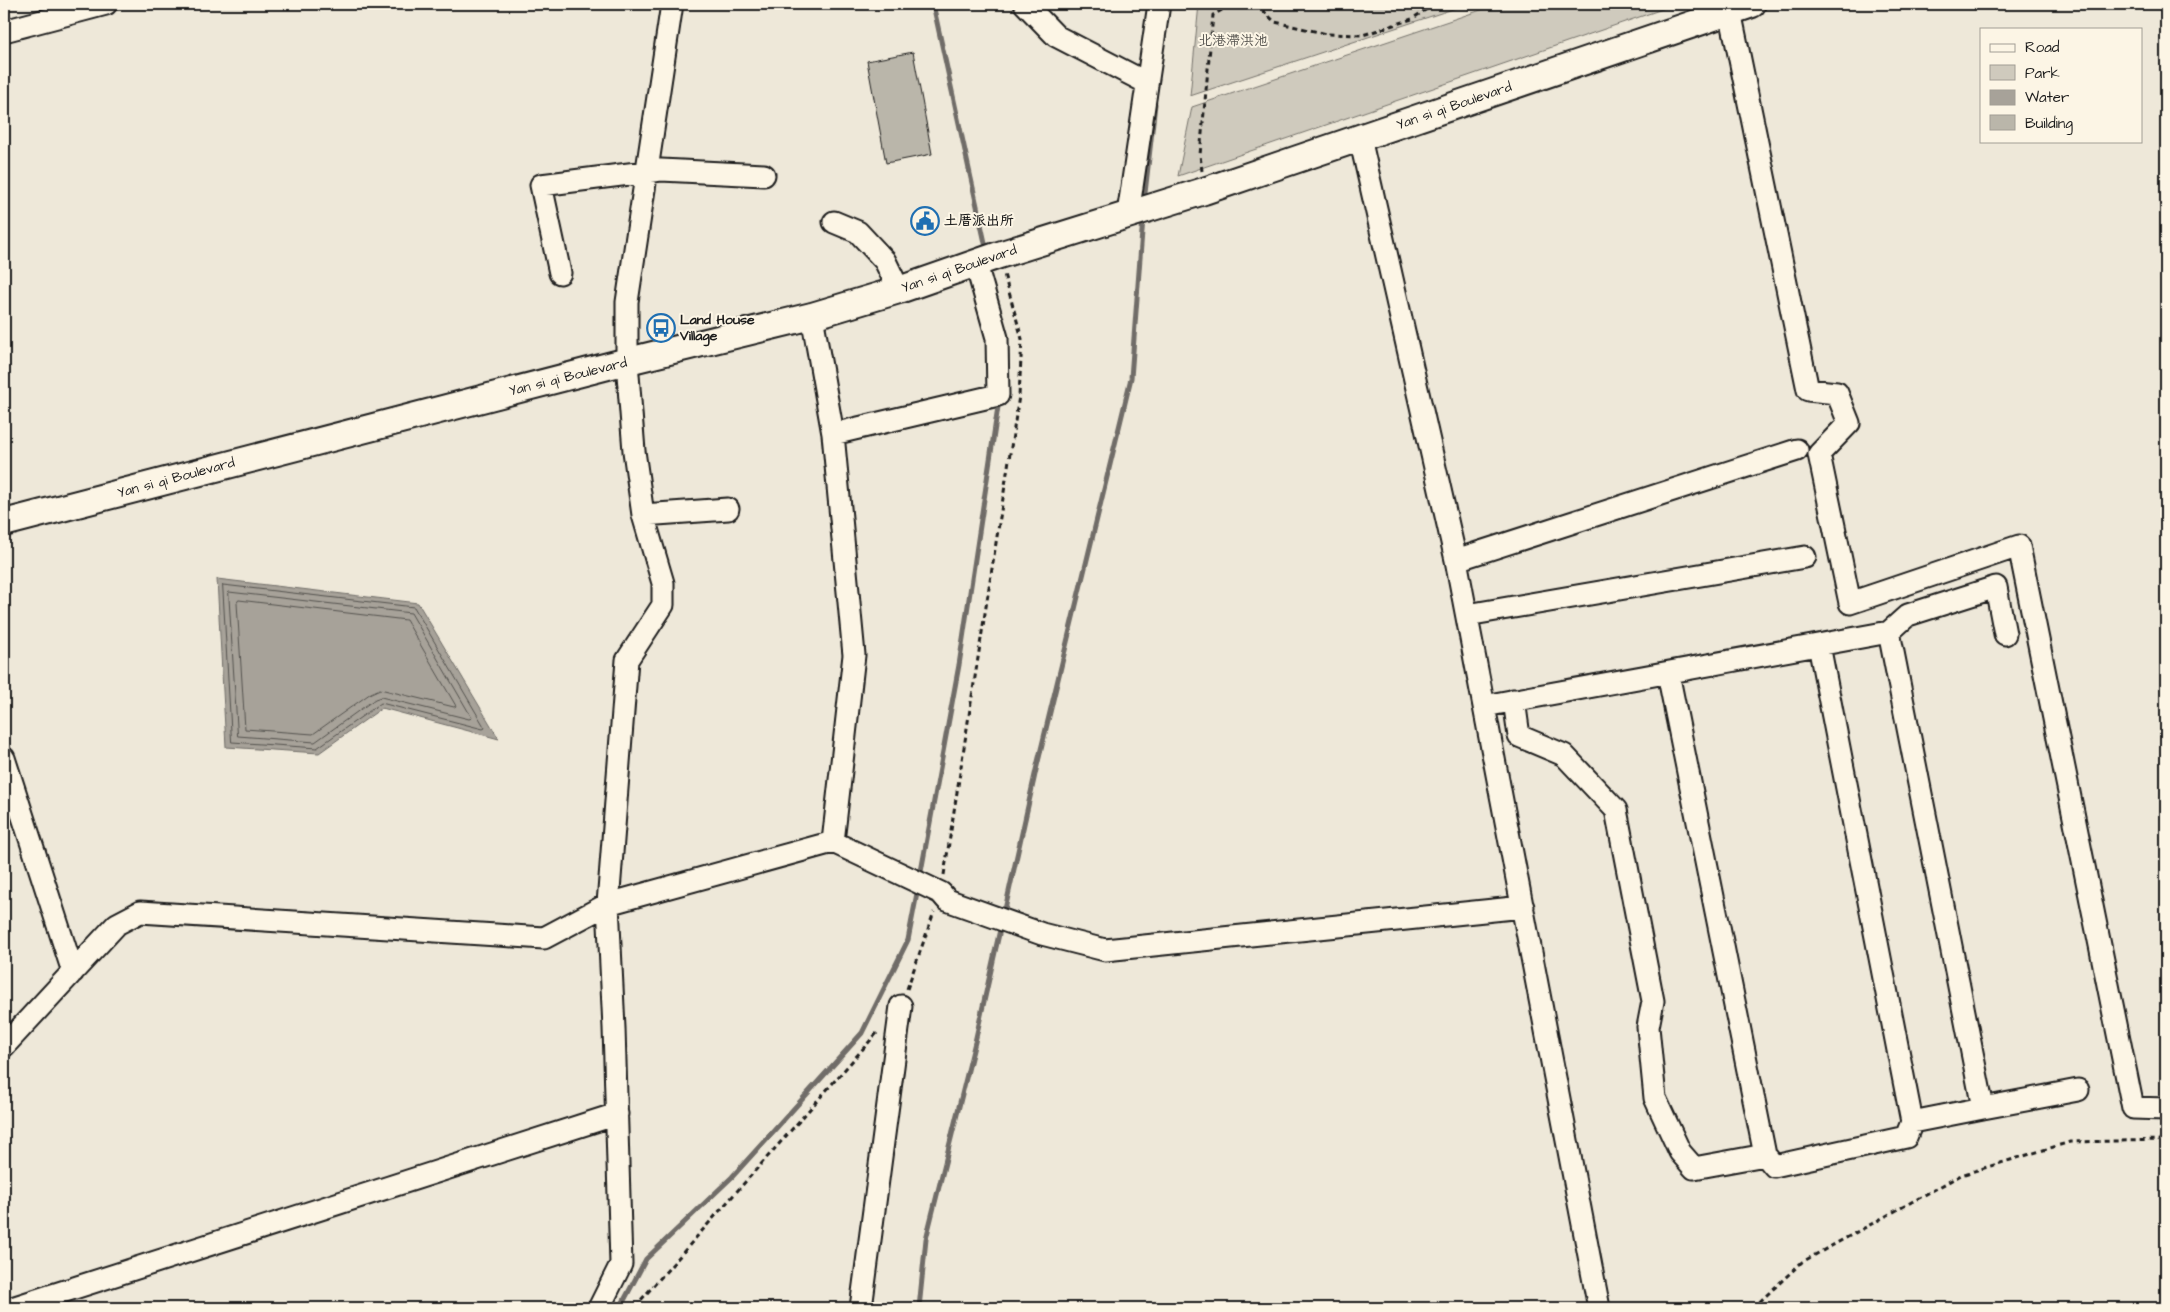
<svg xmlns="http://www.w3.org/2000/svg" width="2170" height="1312" font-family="'Architects Daughter','LXGW WenKai TC',sans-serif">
	<rect width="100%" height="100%" fill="#eee8d9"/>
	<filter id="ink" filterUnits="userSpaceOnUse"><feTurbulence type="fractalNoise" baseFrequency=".02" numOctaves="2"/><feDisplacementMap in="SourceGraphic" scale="10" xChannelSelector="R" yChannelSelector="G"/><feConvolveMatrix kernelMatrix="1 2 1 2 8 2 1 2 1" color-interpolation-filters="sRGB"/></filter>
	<g filter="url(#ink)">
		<path fill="#cfcabd" stroke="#76736c" d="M1199,4H1468L1190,96Z
			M1499,4H1677L1178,176L1192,107Z"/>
		<path fill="#a7a299" stroke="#6f6c67" d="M217,579L418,603L499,739L382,708L319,753L226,747Z"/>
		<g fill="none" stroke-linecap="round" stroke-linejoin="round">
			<path stroke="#54524e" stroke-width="1" d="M223,585L414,607L485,728L483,729L381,703L317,748L232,742Z
				M229,592L411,613L472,718L469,719L381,697L375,699L315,742L238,736Z
				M239,600L406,620L456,706L454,707L380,689L371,693L313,734L245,729L237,603Z"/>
			<path stroke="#6f6c67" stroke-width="5" d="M933,4L987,252
				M1144,202L1155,104
				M920,877L959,665L999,400
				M1004,914L1036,770L1131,378L1143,218
				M620,1308L646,1259L732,1177L862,1033L908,940L918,888
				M919,1308L926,1239L975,1042L1001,925"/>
		</g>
		<path fill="#bab6aa" stroke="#1c1c1c" d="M913,52L932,154L886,163L867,61Z"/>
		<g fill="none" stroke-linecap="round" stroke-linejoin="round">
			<defs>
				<path id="minor" d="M1025,4L1056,36L1147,83
					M1730,11L1808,390L1837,393L1849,423L1819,454L1850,603L2019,546L2133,1108L2166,1109
					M4,31L106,4
					M1360,138L1456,560L1599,1308
					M1128,214L1159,4
					M834,222L858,232L885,261L899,290
					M560,273L541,185L661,170L764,175
					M812,316L833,434L854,655L833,842
					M833,434L998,395L997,338L976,264
					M643,515L728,509
					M1456,560L1797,450
					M1467,615L1805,557
					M1889,632L1908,615L1996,587L2005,634
					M1514,700L1519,736L1564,755L1616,810L1653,1001L1648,1027L1655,1098L1680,1152L1694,1168L1765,1155L1668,673
					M1484,706L1889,632L1983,1108L1912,1122L1819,645
					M4,758L73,972
					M4,1046L117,924L140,912L544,938L608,904L833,842L941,893L947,900L1042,934L1105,950L1523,907
					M1983,1108L2078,1090
					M1765,1155L1774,1166L1906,1137L1912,1122
					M12,1308L617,1114
					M599,1308L621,1264L614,1028L608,904L627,660L663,605V583L643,515L634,451L627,362V302L672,4
					M861,1308L901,1006"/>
				<path id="major" d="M4,523L612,365L812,316L899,290L999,255L1204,191L1752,4"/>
			</defs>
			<use href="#minor" stroke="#1c1c1c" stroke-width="25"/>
			<use href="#major" stroke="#1c1c1c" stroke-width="30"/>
			<path stroke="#1c1c1c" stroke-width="3" stroke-dasharray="5 4" stroke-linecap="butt" d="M1256,4L1275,22L1327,34L1363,35L1412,19L1434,4
				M1202,171L1200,155L1213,15L1233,4
				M944,875L1019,396L1022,339L1004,274
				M907,989L934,912
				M638,1308L640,1301L877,1033
				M1753,1308L1802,1262L1961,1175L2070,1142L2166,1140"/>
			<use href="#minor" stroke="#fcf5e5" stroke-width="21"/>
			<use href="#major" stroke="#fcf5e5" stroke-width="26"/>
		</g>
	</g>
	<defs>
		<symbol id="civic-ring" viewBox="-11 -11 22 22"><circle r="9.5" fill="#fcf5e5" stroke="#1f6fb2" stroke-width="1.5"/><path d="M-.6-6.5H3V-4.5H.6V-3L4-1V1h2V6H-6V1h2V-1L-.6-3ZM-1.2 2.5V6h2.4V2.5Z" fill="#1f6fb2"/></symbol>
		<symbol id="bus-ring" viewBox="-11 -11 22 22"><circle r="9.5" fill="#fcf5e5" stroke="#1f6fb2" stroke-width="1.5"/><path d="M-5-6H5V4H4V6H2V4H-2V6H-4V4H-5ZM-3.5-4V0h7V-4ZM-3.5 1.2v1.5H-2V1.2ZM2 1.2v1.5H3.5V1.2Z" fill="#1f6fb2"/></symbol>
	</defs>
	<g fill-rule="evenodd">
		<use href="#civic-ring" x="909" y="205" width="32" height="32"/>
		<use href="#bus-ring" x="645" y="312" width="32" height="32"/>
	</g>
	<g text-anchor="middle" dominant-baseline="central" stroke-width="4" stroke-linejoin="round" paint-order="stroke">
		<g font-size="14" fill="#52504c" stroke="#fcf5e5">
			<text x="1233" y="41">北港滯洪池</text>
		</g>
		<g font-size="14" fill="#1c1c1c" stroke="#fcf5e5">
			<text transform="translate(1454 106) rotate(-19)">Yan si qi Boulevard</text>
			<text transform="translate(959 269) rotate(-19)">Yan si qi Boulevard</text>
			<text transform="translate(568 377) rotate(-14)">Yan si qi Boulevard</text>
			<text transform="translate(176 478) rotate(-15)">Yan si qi Boulevard</text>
		</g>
		<g font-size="14" font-weight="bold" fill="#1c1c1c" stroke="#fcf5e5" text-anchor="start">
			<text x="944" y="221">土厝派出所</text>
			<text x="680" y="320">Land House<tspan x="680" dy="16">Village</tspan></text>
		</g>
	</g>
	<rect width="2170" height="1312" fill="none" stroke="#fcf5e5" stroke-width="20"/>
	<rect x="10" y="10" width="2150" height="1292" fill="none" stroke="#1c1c1c" stroke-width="2" filter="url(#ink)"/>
	<rect x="1980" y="28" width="162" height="115" fill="#fcf5e5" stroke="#a29e95"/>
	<rect x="1990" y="44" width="25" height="8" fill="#fcf5e5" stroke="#a29e95"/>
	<text x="2025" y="52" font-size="15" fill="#1c1c1c">Road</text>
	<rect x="1990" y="65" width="25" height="15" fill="#cfcabd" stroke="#a29e95"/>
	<text x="2025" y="78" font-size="15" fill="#1c1c1c">Park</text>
	<rect x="1990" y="90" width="25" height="15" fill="#a7a299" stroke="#a29e95"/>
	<text x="2025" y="102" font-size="15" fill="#1c1c1c">Water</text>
	<rect x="1990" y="115" width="25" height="15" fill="#bab6aa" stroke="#a29e95"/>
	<text x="2025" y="128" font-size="15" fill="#1c1c1c">Building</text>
</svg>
